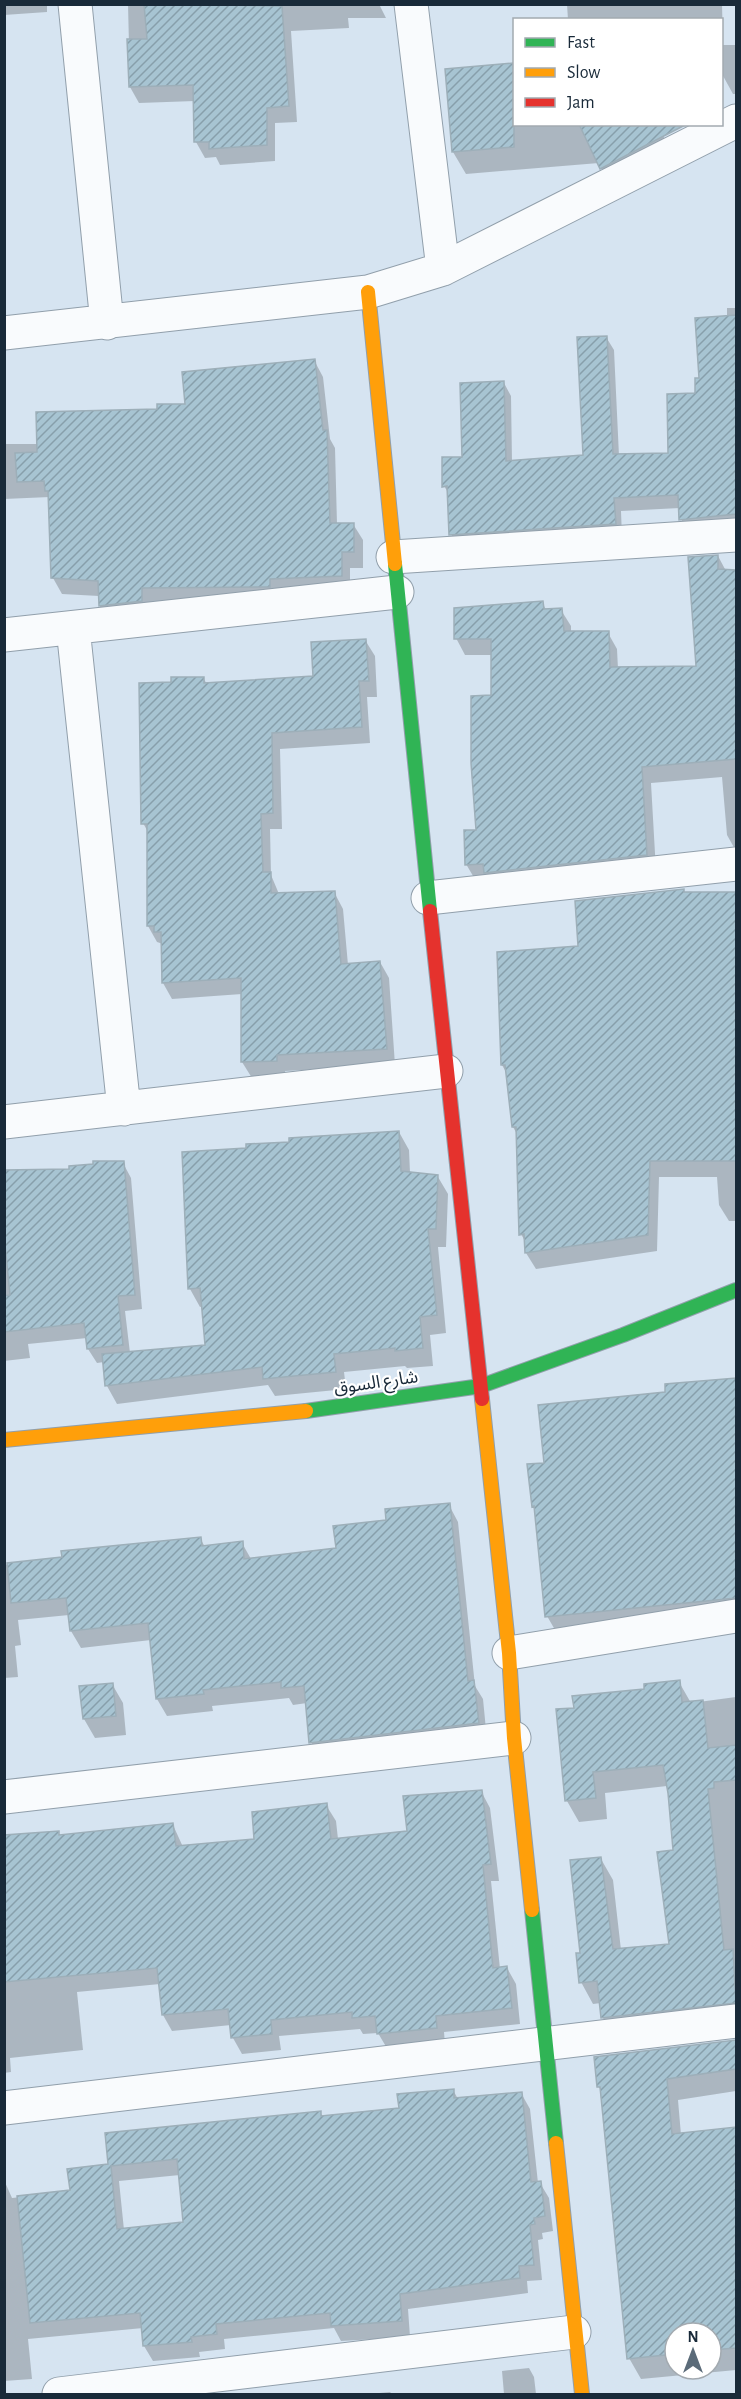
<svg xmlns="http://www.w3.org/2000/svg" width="741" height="2399" font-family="'Alegreya Sans','Noto Sans Arabic',sans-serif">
	<defs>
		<pattern id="building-hatch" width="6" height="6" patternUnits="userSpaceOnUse" patternTransform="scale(1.5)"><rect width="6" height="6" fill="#a7c4d2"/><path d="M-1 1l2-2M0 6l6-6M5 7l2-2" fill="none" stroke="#879fab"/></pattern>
	</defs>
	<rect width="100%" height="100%" fill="#d6e4f1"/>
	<path fill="#0003" fill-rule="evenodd" d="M4,4H47V12L4,15Z
		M128,4H379L386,18H348L349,28L291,31L297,122L275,123V161L220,165L216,157L205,158L196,142L195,101L139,103L130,87Z
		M567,4H722L723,45H736V94H733L722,74V20H568Z
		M514,65V124H658L674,160L614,190L599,163L466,174L453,152L447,70Z
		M727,308H736V527L688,532L681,519L680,508L621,511L622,537L458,547L451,534L449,494L444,486L463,458L504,383L511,396L512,462L585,457L606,337L614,350L619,456L670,454L727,317Z
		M314,360L323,377L330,439L335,448L337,524H353L363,540V568H350V592L109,621L99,605V596L62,594L53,578L50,497L4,499V444H39L158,410L187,405Z
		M718,556L726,571H736V851L727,835L722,777L651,783L656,871L476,881L466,864L478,831L492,696V655H465L456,638L542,603L547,611L561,610L571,626V633H608L617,649L618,669L697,667Z
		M365,640L375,656L377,697H367L370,743L280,749L282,829H270L271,875L279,894L334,892L343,909L348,965L380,962L389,978L395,1065L285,1071L286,1077L252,1078L242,1062V994L172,999L163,983V944L157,942L148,926V832L143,823L173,683L203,678L207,684L315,677Z
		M684,890L685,893H736V1221H729L719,1205L717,1177H659L657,1251L536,1269L526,1253V1243L521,1234L517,1134L513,1127L507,1074L502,1065L580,947Z
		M399,1132L409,1150L410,1173L438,1177L448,1194L446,1247H438L446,1333L430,1335L433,1366L407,1368L405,1366L344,1372L346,1389L275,1396L268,1385L117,1404L107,1386L104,1362L97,1363L88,1349L87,1338L28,1344L30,1358L4,1361V1171L70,1170L123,1163L131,1178L142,1309L125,1311L130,1353L207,1346L203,1306L200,1307L190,1289L247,1149Z
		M734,1379L736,1383V1626L562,1642L547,1616L536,1512L533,1506L667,1393Z
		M449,1505L458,1522L475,1686L483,1699L487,1740L321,1759L311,1742L307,1703L293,1705L289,1698L212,1706L213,1711L167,1716L157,1699L151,1640L81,1648L71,1631L69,1615L18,1620L21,1645L15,1646L18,1677L4,1678V1565L200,1538L205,1547L242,1543L251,1559L337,1549L387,1522Z
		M679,1682L691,1703L736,1697V2025L615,2039L603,2018L601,2003L593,2004L581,1982V1954L601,1859L613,1880L621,1950L671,1945L675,1852L667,1786L605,1793L607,1819L579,1822L567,1801L557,1711L575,1709Z
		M112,1684L123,1703L126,1735L95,1738L84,1719Z
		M481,1791L490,1808L499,1881H491L500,1969L507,1968L516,1984L520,2024L444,2032L445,2044L388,2050L378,2033L363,2034L360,2029L279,2036L281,2050L242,2054L233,2038L231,2025L172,2031L163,2015L160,1984L77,1992L83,2050L10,2058L11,2072L4,2073V1853L173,1825L183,1847L256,1840L326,1805L336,1821L338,1839L409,1833Z
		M736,2040V2091L678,2100L681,2135L736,2129V2370L641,2379L629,2358L603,2093L599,2087L596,2058ZM675,2333H711V2369H675Z
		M453,2090L458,2099L521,2093L530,2109L538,2183H540L549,2198L553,2231L542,2233L543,2239L538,2240L542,2280L527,2281L528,2293L408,2309L410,2337L341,2341L334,2328L224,2339L225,2349L199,2352L200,2357L153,2361L144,2346L143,2328L28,2339L32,2379L4,2381V2180L12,2198L71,2192L110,2165L320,2112L323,2117L400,2109ZM180,2175L185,2223L124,2230L119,2181Z
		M529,2368L534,2377L536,2394H504L502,2371Z
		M390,2392L392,2394H368Z"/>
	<path fill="url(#building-hatch)" stroke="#9dafb9" stroke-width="1.5" fill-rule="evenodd" d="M144,4L282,6L289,106L267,108V145L209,149V142H194L193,85L129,87L127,39H147Z
		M514,63V147L452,152L445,69Z
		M579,124H687L600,169Z
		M736,315V514L679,520L678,495L614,498L616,524L449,535L447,486L442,487V457H462L460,383L504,381L506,461L583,455L577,337L607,336L613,454L668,453L667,394L695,393V378H699L695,318Z
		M315,359L323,430H327L330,523H354V552H342V576L270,579V587H267L142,588V601L99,606L98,581L51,578L48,491H45L44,481L17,482L15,453L37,452L36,412L157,409V404H185L182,372Z
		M718,555V569L736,570V759L642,767L647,855L484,873L483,864L465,865L464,830H476L471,763V696L491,695V639H454V608L543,601L544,609L562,608L564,631H609L610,667L696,666L688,557Z
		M366,639L369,681H359L362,727L272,733L273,813L261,814L263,872H271V893L335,891L341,964L380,961L387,1049L277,1055V1061L241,1062V978L162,983L161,932H154V926H147V824H141L139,683L171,682V677H204V683L313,676L311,642Z
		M684,889V892H736V1161H650L648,1235L525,1253L524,1234L519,1235L516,1127H512L505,1065H501L497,952L578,946L575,901Z
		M399,1131L401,1171L438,1175L436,1229H428L437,1315L420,1317L423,1348L395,1351V1348L334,1354L336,1372L263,1379L262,1367L105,1386L102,1354L205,1345L200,1288L188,1289L182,1152L246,1148V1144L289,1142V1138Z
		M93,1161H124L135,1295L118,1296L123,1345L87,1349L84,1323L4,1332V1296L10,1295L4,1235V1170L69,1169V1166L93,1164Z
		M736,1378V1598L545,1617L534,1506L532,1507L527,1464L544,1463L538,1405L665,1392V1384Z
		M450,1503L468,1681L474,1680L479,1723L309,1743L304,1686L281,1688V1682L203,1690L204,1694L156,1699L148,1623L70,1631L66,1598L11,1603L7,1563L62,1557L61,1551L201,1537L202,1546L243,1541L244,1559L336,1548L333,1526L386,1520L385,1509Z
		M680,1680L682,1702L703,1700L708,1748L736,1745V1780L714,1782V1788L708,1789L724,1950L733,1949L736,2003L601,2018L597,1981L579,1983L576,1953H580L570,1860L601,1857L613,1949L669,1944L657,1852L673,1850L668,1793L663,1765L593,1772L596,1798L565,1801L556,1709L574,1708L572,1696L644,1689V1684Z
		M113,1683L116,1716L83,1719L79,1686Z
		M482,1790L491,1864L483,1865L493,1968L507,1966L512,2008L436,2016L437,2028L377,2034L375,2016L352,2018V2012L271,2020L272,2034L231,2038L228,2009L162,2015L157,1968L4,1982V1835L59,1831V1835L173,1823L176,1846L254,1839L252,1812L327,1803L331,1839L407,1831L403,1796Z
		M736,2040V2069L667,2079L672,2134L736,2127V2348L711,2350V2333H675V2354L627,2359L600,2087H597L594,2057Z
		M454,2089V2098L522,2092L531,2182L541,2181L545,2216L534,2218L535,2224L530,2225L534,2265L519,2266L520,2278L400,2294L402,2321L331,2326L330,2313L216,2324L217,2334L191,2337L192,2342L143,2346L140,2313L30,2323L17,2196L70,2190L67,2169L108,2164L105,2133L321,2111V2116L399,2108L397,2094ZM177,2159L183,2222L117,2229L111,2166Z"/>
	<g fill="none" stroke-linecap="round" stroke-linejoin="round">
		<defs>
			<path id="street" d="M75,4L107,323
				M411,4L443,269
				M4,333L368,292L443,269L736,121
				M393,557L736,535
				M73,628L124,1109
				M4,635L397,592
				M428,898L736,864
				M4,1122L446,1071
				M509,1653L736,1616
				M4,1797L514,1738
				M4,2108L736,2021
				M59,2394L574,2332"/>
			<path id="fast" d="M395,564L430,911
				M306,1411L481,1386L623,1335L736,1290
				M532,1910L556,2143"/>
			<path id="slow" d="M368,292L395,564
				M482,1399L509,1653L514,1738L532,1910
				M4,1440L306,1411
				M556,2143L582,2394"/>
			<path id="jam" d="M430,911L482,1399"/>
		</defs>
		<use href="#street" stroke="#919fab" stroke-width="35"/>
		<use href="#fast" stroke="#919fab" stroke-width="16"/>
		<use href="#slow" stroke="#919fab" stroke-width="16"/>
		<use href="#jam" stroke="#919fab" stroke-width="16"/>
		<use href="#street" stroke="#f9fbfd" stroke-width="33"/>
		<use href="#fast" stroke="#30b455" stroke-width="14"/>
		<use href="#slow" stroke="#ff9f0a" stroke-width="14"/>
		<use href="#jam" stroke="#e5322d" stroke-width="14"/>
	</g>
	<g text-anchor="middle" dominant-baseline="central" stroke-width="4.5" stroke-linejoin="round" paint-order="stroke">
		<g font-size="18" fill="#192a39" stroke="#fff">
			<text transform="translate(376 1383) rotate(-8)">شارع السوق</text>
		</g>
	</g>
	<rect width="741" height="2399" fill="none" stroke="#192a39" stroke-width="12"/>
	<rect x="513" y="18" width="210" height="108" fill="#ffffff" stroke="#a3aab0" stroke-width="1.5"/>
	<rect x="525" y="38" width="30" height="9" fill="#30b455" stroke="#a3aab0" stroke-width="1.5"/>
	<text x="567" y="48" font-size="18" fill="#192a39">Fast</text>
	<rect x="525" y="68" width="30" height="9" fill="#ff9f0a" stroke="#a3aab0" stroke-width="1.5"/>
	<text x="567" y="78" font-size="18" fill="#192a39">Slow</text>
	<rect x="525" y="98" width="30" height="9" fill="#e5322d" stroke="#a3aab0" stroke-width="1.5"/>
	<text x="567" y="108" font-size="18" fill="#192a39">Jam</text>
	<g transform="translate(693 2351)"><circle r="28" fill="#ffffff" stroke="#a3aab0" stroke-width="1.5"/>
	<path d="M0-4.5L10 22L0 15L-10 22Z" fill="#5b6b79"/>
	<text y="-9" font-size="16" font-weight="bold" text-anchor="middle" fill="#192a39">N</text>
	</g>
</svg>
